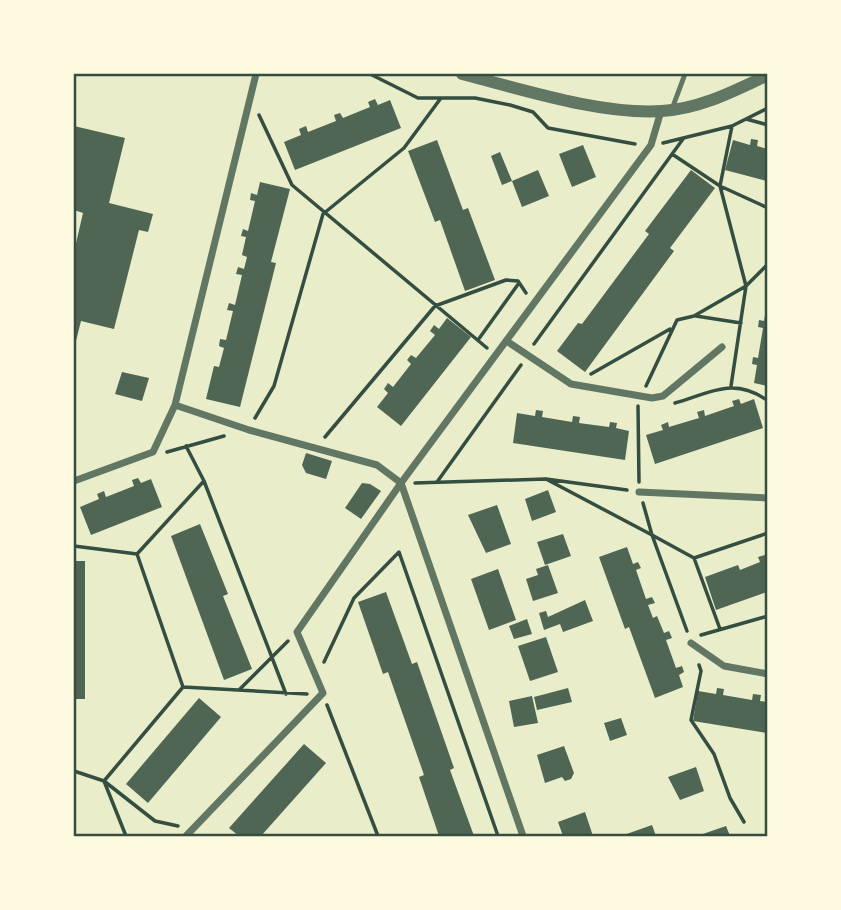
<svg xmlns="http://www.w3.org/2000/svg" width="841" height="910" font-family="'Open Sans',sans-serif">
	<rect width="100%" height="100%" fill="#e9edc9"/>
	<path fill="#4f6655" d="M375,99L378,105L390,100L401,128L295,170L284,142L301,135L299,129L306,126L308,132L336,121L334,115L340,113L343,118L370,107L368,102Z
		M74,126L125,138L109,203L153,214L148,232L139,230L114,329L81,321L74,349V252L83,213L74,210Z
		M751,139L758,140L757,146L767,149V181L725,170L733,140L750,145Z
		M437,140L463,210L468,208L495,280L465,291L440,220L435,222L408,151Z
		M583,145L596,177L572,187L559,154Z
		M500,152L512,181L538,170L549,196L522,207L512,181L502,185L491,156Z
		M691,170L715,188L670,248L674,251L585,372L557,351L578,323L582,324L649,234L645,231Z
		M260,182L290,189L271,262L276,263L240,407L206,399L214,366L219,367L224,348L219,346L220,339L226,340L233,311L227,310L229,303L235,305L242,275L236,274L238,267L244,269L247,257L242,255L246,237L241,236L243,229L248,231L255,201L250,200L251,193L257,195Z
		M766,310H767V386L754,383L757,365L752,364L753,357L758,358L763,328L758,327L759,320L764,321Z
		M447,318L471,337L401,426L377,407L388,393L384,389L388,383L393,387L411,364L407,360L411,355L416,358L435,335L430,331L434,325L439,329Z
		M122,372L149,378L142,401L115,394Z
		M739,399L741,404L754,399L763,428L655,464L646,435L663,430L661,425L668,422L669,427L699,418L697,412L704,410L705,416L734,406L732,401Z
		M536,410L543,411L542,417L572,422L573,416L580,417L579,423L609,427L610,422L617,423L616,428L629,431L625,460L513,443L517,413L535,416Z
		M306,453L332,461L326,479L306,473L302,465Z
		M138,478L141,483L151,479L162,507L91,535L80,507L99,499L97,494L104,491L106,497L134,486L132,480Z
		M362,483L370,484L381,491L361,519L345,508Z
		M548,490L556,512L532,521L525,499Z
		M497,505L511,544L486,553L468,515Z
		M200,524L228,594L223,596L252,669L224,680L171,536Z
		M563,534L571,556L545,565L537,542Z
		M627,547L633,564L638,562L641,568L636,570L646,599L652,597L655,603L648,605L653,618L657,616L664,633L669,631L672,638L666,640L676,668L682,666L684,672L679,675L683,687L655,698L629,627L625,629L599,557Z
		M765,555L767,592L716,610L705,577L738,565L740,570L760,562L758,557Z
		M74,561H85V699H74Z
		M548,565L558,593L533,601L526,579L538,575L536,569Z
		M498,569L516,620L489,630L471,579Z
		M386,592L412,664L417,662L454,768L450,770L474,836H439L419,777L424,775L388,672L383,674L358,602Z
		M585,600L593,621L563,632L560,624L544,630L539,613L546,611L548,617Z
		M527,619L532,634L514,639L509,626Z
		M546,637L558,672L530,681L518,646Z
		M568,688L572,702L537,710L534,697Z
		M717,688L724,689L723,695L752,700L753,694L761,695L760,701L767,702V733L693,721L698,691L716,694Z
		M532,696L538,723L514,727L509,701Z
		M199,698L221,717L148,803L126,784Z
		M621,718L627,735L610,741L604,723Z
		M304,744L326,763L261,836H239L229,828Z
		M564,746L574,773L571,779L565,781L562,777L545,783L537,755Z
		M696,767L704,791L680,800L668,777Z
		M585,812L593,836H563L558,822Z
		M652,825L656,836H621Z
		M726,826L730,836H697Z"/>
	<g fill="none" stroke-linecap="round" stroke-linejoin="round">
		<path stroke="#344e41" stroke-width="3.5" d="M370,74L418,98H475L510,105L533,112L548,128L635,144
			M259,115L292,185L487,348
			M746,119L768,125
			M663,143L732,126L768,108
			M672,154L720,186L768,208
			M696,316L741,323
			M478,340L519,283
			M534,344L683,139
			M591,374L670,329
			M646,386L677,320L694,316L746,286L720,186L732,126
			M731,386L746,286L768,264
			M675,403C710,393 734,376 768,401
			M638,406L639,482
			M255,418L274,386L323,214L404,148L441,98
			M325,437L435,306L506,280L518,281L526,293
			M186,446L204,481L286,694
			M167,452L224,436
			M546,479L652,535L687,631
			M437,482L521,365
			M415,483L546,479L627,490
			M643,503L652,535L694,558L768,533
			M74,546L137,554
			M694,558L720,629
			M701,635L768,616
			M324,662L354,598L399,552L498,836
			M699,665L701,671L691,720L714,754L730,798L744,822
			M183,687L137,554L203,482
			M239,690L288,641
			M327,705L378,836
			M74,771L104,781L126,836
			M178,826L155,821L104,781L183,687L307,694"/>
		<path stroke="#617663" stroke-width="5" d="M672,109L685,74"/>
		<path stroke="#617663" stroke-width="7" d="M256,74L175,405L249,430L377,465L401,483L651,145L661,111
			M508,342L571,384L652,398L663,396L722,347
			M74,481L153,452L175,405
			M401,483L523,836
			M639,492L768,498
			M691,643L724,666L768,674
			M186,836L323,693L297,632L401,483"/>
		<path stroke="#617663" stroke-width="12" d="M462,74C521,89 601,115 662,111C700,109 734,91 768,75"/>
	</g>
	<rect width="841" height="910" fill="none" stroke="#fefae0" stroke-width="150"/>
	<rect x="75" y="75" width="691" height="760" fill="none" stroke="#344e41" stroke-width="2.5"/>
</svg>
